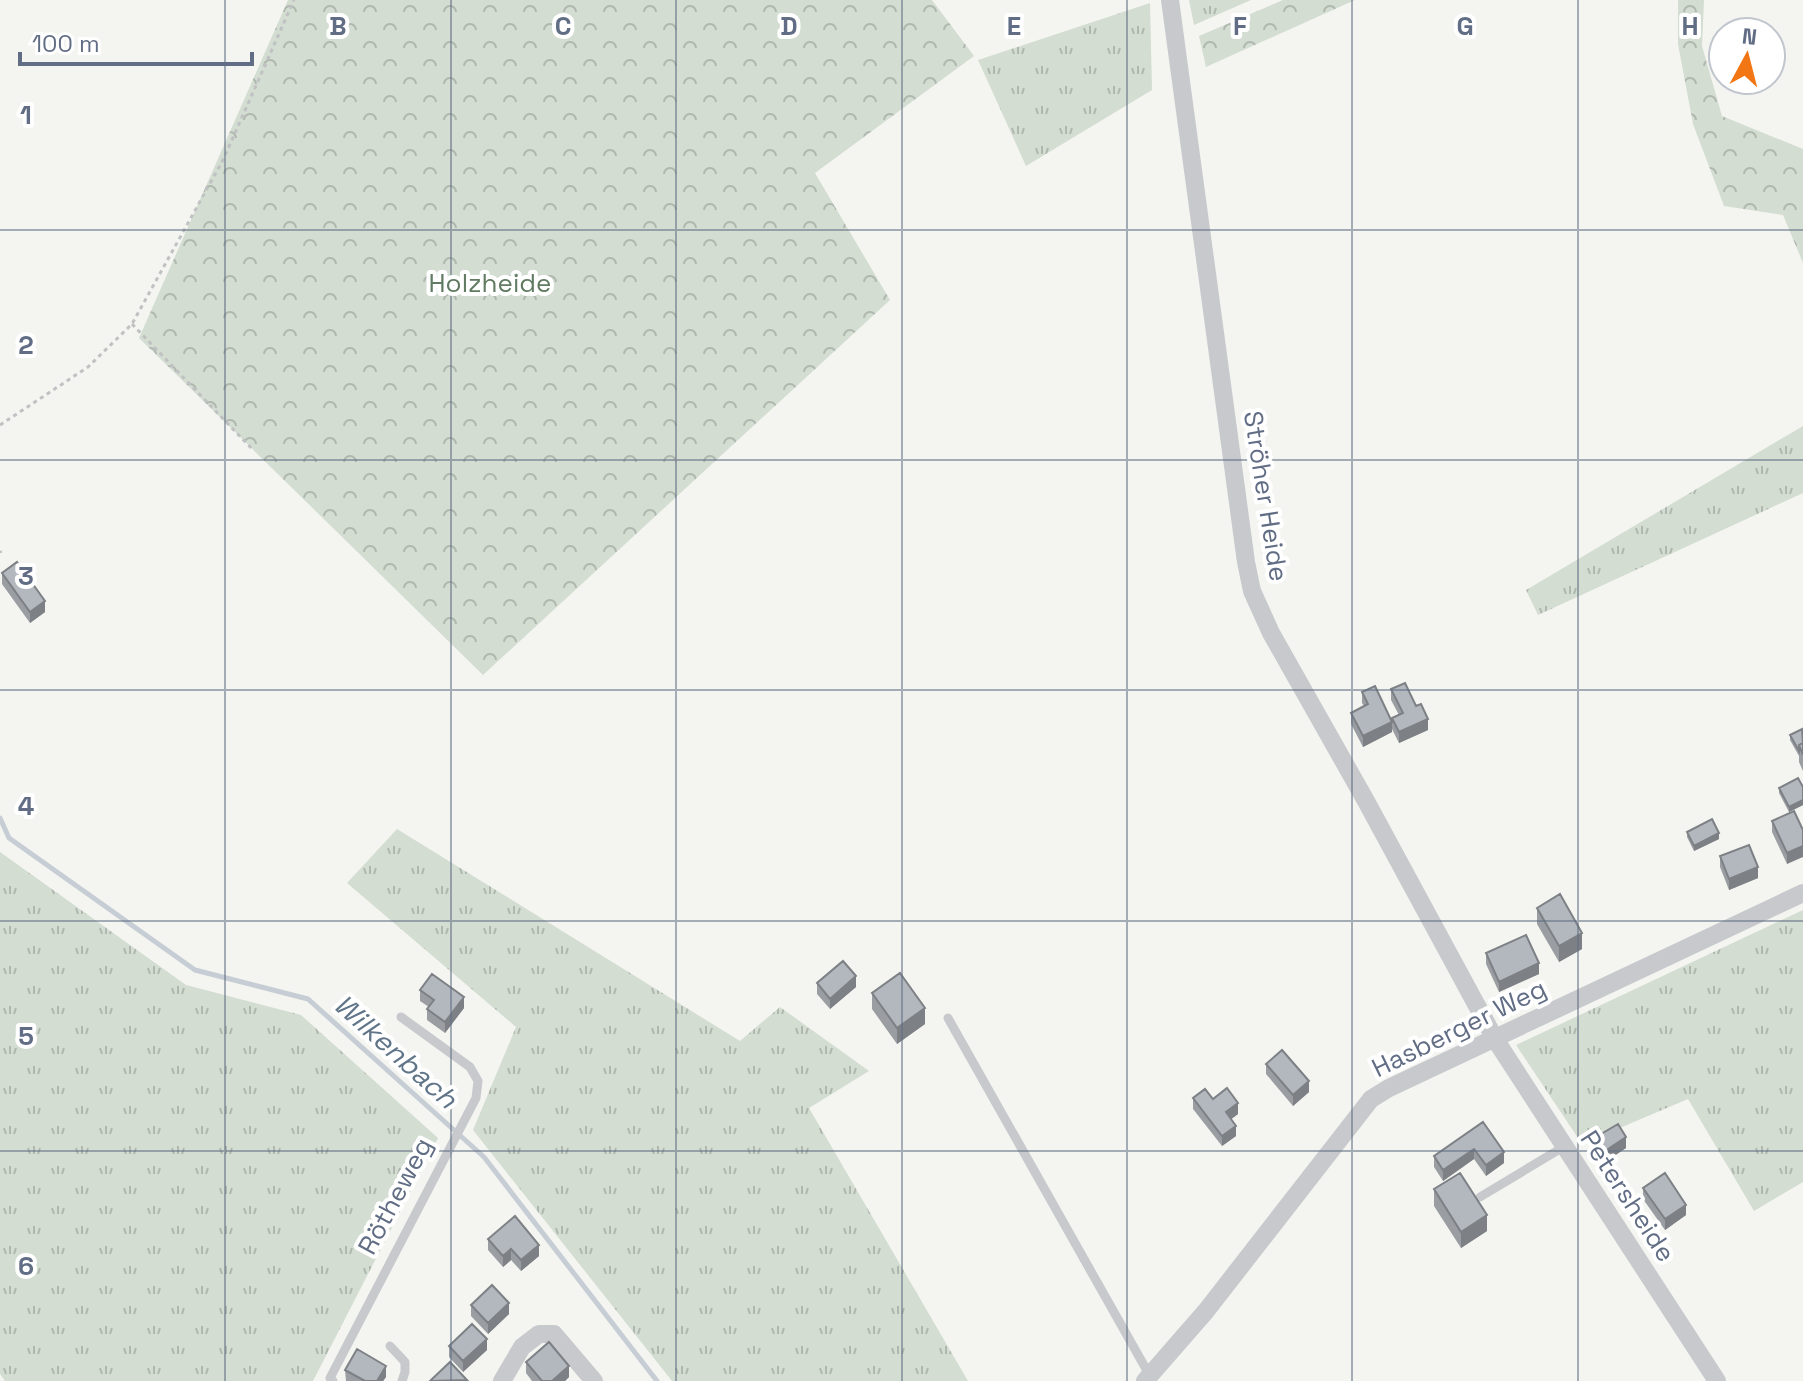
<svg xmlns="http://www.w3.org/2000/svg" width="1803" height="1381" font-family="'Space Grotesk',sans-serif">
	<defs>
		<pattern id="grass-tufts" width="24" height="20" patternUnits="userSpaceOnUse" patternTransform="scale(2)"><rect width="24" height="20" fill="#d3ddd1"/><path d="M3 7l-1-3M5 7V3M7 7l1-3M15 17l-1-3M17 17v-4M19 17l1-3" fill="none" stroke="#afb7af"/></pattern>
		<pattern id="forest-crowns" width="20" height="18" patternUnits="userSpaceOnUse" patternTransform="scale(2)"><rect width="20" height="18" fill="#d3ddd1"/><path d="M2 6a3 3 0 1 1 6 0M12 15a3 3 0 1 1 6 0" fill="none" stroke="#afb7af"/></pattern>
	</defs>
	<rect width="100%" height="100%" fill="#f4f5f0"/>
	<path fill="url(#grass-tufts)" d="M1189,0H1251L1194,25Z
		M1150,3L1152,90L1026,166L978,60Z
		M1803,426V493L1538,615L1526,590Z
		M397,829L740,1041L780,1007L869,1071L809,1108L968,1381H672L473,1130L516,1027L347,883Z
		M0,852L186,985L301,1015L438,1138L313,1381H5L0,1374Z
		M1803,910V1182L1754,1211L1688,1099L1582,1144L1516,1045Z"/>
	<path fill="url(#forest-crowns)" d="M288,0H932L974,56L815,173L890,300L483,675L139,338Z
		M1283,0H1355L1206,67L1199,36Z
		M1678,0H1704L1702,46L1722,116L1803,149V263L1783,215L1724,206L1693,124L1678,44Z"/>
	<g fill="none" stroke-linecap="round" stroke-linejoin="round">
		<path stroke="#c6cdd4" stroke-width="5" d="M0,818L9,838L195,970L308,999L484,1157L657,1381"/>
		<path stroke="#c0c1c3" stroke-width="3" stroke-dasharray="4 4" stroke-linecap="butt" d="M132,324L254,451
			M0,425L88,367L132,324L223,160L294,0
			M0,551L1,553"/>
		<path stroke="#c7c9cd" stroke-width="9" d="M948,1018L1150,1376
			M1480,1197L1565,1146
			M390,1346L405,1362V1372L402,1381
			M333,1381L330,1378L476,1098L478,1081L470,1067L401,1017"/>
		<path stroke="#c7c9cd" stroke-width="18" d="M1170,0L1246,562L1252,591L1271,633L1366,801L1495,1039L1717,1381
			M502,1381L522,1347L539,1334H554L594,1381
			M1145,1381L1206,1311L1371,1099L1389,1088L1803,893"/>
	</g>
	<path fill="#9a9ea3" d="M2,573L45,612L30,623L2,584Z
		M1391,689L1428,730L1399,743L1392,729V732L1363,747L1351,724V713L1364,706L1362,703V692L1392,721V718L1399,715L1391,700Z
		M1803,731V771L1799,762V756L1790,740V735Z
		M1803,787V805L1789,812L1779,793V788Z
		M1772,821L1803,830L1787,864L1772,832Z
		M1687,832L1719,839L1694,851L1687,837Z
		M1720,856L1758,878L1729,890L1720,867Z
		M1537,908L1582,949L1559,962L1537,924Z
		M1486,953L1539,974L1499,992L1486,964Z
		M817,983L856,987L830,1009L817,994Z
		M420,990L464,1008L445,1033L427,1020V1009L429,1007L420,1001Z
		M872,993L925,1024L897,1044L872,1009Z
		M1266,1064L1309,1092L1293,1106L1266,1074Z
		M1193,1098L1213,1099L1238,1114L1231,1119L1236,1136L1222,1146L1193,1109Z
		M1483,1122L1504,1163L1486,1176L1474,1159L1443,1181L1434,1167V1156Z
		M1596,1137L1626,1148L1605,1162L1596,1148Z
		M1643,1188L1686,1215L1665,1230L1643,1199Z
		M1434,1189L1487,1231L1461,1248L1434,1206Z
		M488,1239L539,1256L521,1271L511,1260L503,1267L488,1250Z
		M471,1305L509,1314L488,1334L471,1316Z
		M449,1346L487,1350L463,1372L449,1357Z
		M526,1362L569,1377L565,1381H532L526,1373Z
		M345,1370L386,1377L383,1381H346Z"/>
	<path fill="#7d8185" d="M45,601V612L30,623V612Z
		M1428,719V730L1399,743V732Z
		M1392,722V732L1363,747V736Z
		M1803,800V805L1789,812V807Z
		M1719,833V839L1694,851V846Z
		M1803,846V857L1787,864V853Z
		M1758,867V878L1729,890V879Z
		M1582,933V949L1559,962V946Z
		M1539,963V974L1499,992V982Z
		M856,976V987L830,1009V999Z
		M464,997V1008L445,1033V1022Z
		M925,1008V1024L897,1044V1028Z
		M1309,1081V1092L1293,1106V1095Z
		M1238,1103V1114L1226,1123V1112Z
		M1236,1126V1136L1222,1146V1136Z
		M1626,1137V1148L1605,1162V1151Z
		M1474,1149V1159L1443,1181V1170Z
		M1504,1152V1163L1486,1176V1165Z
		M1686,1205V1215L1665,1230V1219Z
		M1487,1215V1231L1461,1248V1232Z
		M539,1245V1256L521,1271V1260Z
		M511,1249V1260L503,1267V1256Z
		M509,1303V1314L488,1334V1323Z
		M487,1339V1350L463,1372V1361Z
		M386,1366V1377L383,1381H377Z
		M569,1366V1377L565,1381H552Z"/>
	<path fill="#b3b8be" stroke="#7d8185" stroke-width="2" d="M17,562L45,601L30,612L2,573Z
		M1405,683L1416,706L1421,704L1428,719L1399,732L1392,718L1403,713L1391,689Z
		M1375,686L1392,722L1363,736L1351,713L1368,704L1362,692Z
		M1802,729L1803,743L1799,745V751L1790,735Z
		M1803,743V755L1799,745Z
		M1798,778L1803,787V800L1789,807L1779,788Z
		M1794,811L1803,830V846L1787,853L1772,821Z
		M1712,819L1719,833L1694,846L1687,832Z
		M1749,845L1758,867L1729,879L1720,856Z
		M1560,894L1582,933L1559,946L1537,908Z
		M1526,935L1539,963L1499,982L1486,953Z
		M843,961L856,976L830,999L817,983Z
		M900,973L925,1008L897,1028L872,993Z
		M432,974L464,997L445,1022L427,1009L434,1000L420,990Z
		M1282,1050L1309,1081L1293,1095L1266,1064Z
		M1227,1088L1238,1103L1226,1112L1236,1126L1222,1136L1193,1098L1205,1089L1213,1099Z
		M1483,1122L1504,1152L1486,1165L1474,1149L1443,1170L1434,1156Z
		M1618,1124L1626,1137L1605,1151L1596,1137Z
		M1460,1173L1487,1215L1461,1232L1434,1189Z
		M1665,1173L1686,1205L1665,1219L1643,1188Z
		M515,1216L539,1245L521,1260L511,1249L503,1256L488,1239Z
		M492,1285L509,1303L488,1323L471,1305Z
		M472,1324L487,1339L463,1361L449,1346Z
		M549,1342L569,1366L552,1381H542L526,1362Z
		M357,1349L386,1366L377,1381H365L345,1370Z
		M450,1362L467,1380L430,1381Z"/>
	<path fill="none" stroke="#616d84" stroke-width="2" stroke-opacity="0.55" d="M225,0V1381M451,0V1381M676,0V1381M902,0V1381M1127,0V1381M1352,0V1381M1578,0V1381M0,230H1803M0,460H1803M0,690H1803M0,921H1803M0,1151H1803"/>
	<g text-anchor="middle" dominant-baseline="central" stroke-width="8" stroke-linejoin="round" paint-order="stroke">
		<g font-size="26" fill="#607b61" stroke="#fff">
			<text x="490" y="283">Holzheide</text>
		</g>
		<g font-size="26" fill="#616d84" stroke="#fff">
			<text transform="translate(1266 496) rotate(81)">Ströher Heide</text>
			<text transform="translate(1459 1028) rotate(-26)">Hasberger Weg</text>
			<text transform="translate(395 1196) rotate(-62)">Rötheweg</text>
			<text transform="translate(1628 1196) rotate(57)">Petersheide</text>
		</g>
		<g font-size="28" font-style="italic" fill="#617589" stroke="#fff">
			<text transform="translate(396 1051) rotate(42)">Wilkenbach</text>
		</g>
	</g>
	<g font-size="26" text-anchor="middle" font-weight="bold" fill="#616d84" stroke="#fff" stroke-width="8" stroke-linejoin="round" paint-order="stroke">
		<text x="338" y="35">B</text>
		<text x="563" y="35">C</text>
		<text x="789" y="35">D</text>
		<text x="1014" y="35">E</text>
		<text x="1240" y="35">F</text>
		<text x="1465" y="35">G</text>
		<text x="1690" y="35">H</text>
		<text x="26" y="124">1</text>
		<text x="26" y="354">2</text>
		<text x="26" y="585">3</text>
		<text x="26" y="815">4</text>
		<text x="26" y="1045">5</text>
		<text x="26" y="1275">6</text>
	</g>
	<g transform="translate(1747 56) rotate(7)"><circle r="38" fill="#ffffff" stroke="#c0c5ce" stroke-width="2"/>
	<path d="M0-6L14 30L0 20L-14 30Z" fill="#f27613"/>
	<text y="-12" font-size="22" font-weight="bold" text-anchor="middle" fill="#616d84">N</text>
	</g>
	<path d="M20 52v12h232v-12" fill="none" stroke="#616d84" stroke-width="4"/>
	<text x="32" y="52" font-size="24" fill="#616d84" stroke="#ffffff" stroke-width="6" paint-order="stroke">100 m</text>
</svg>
